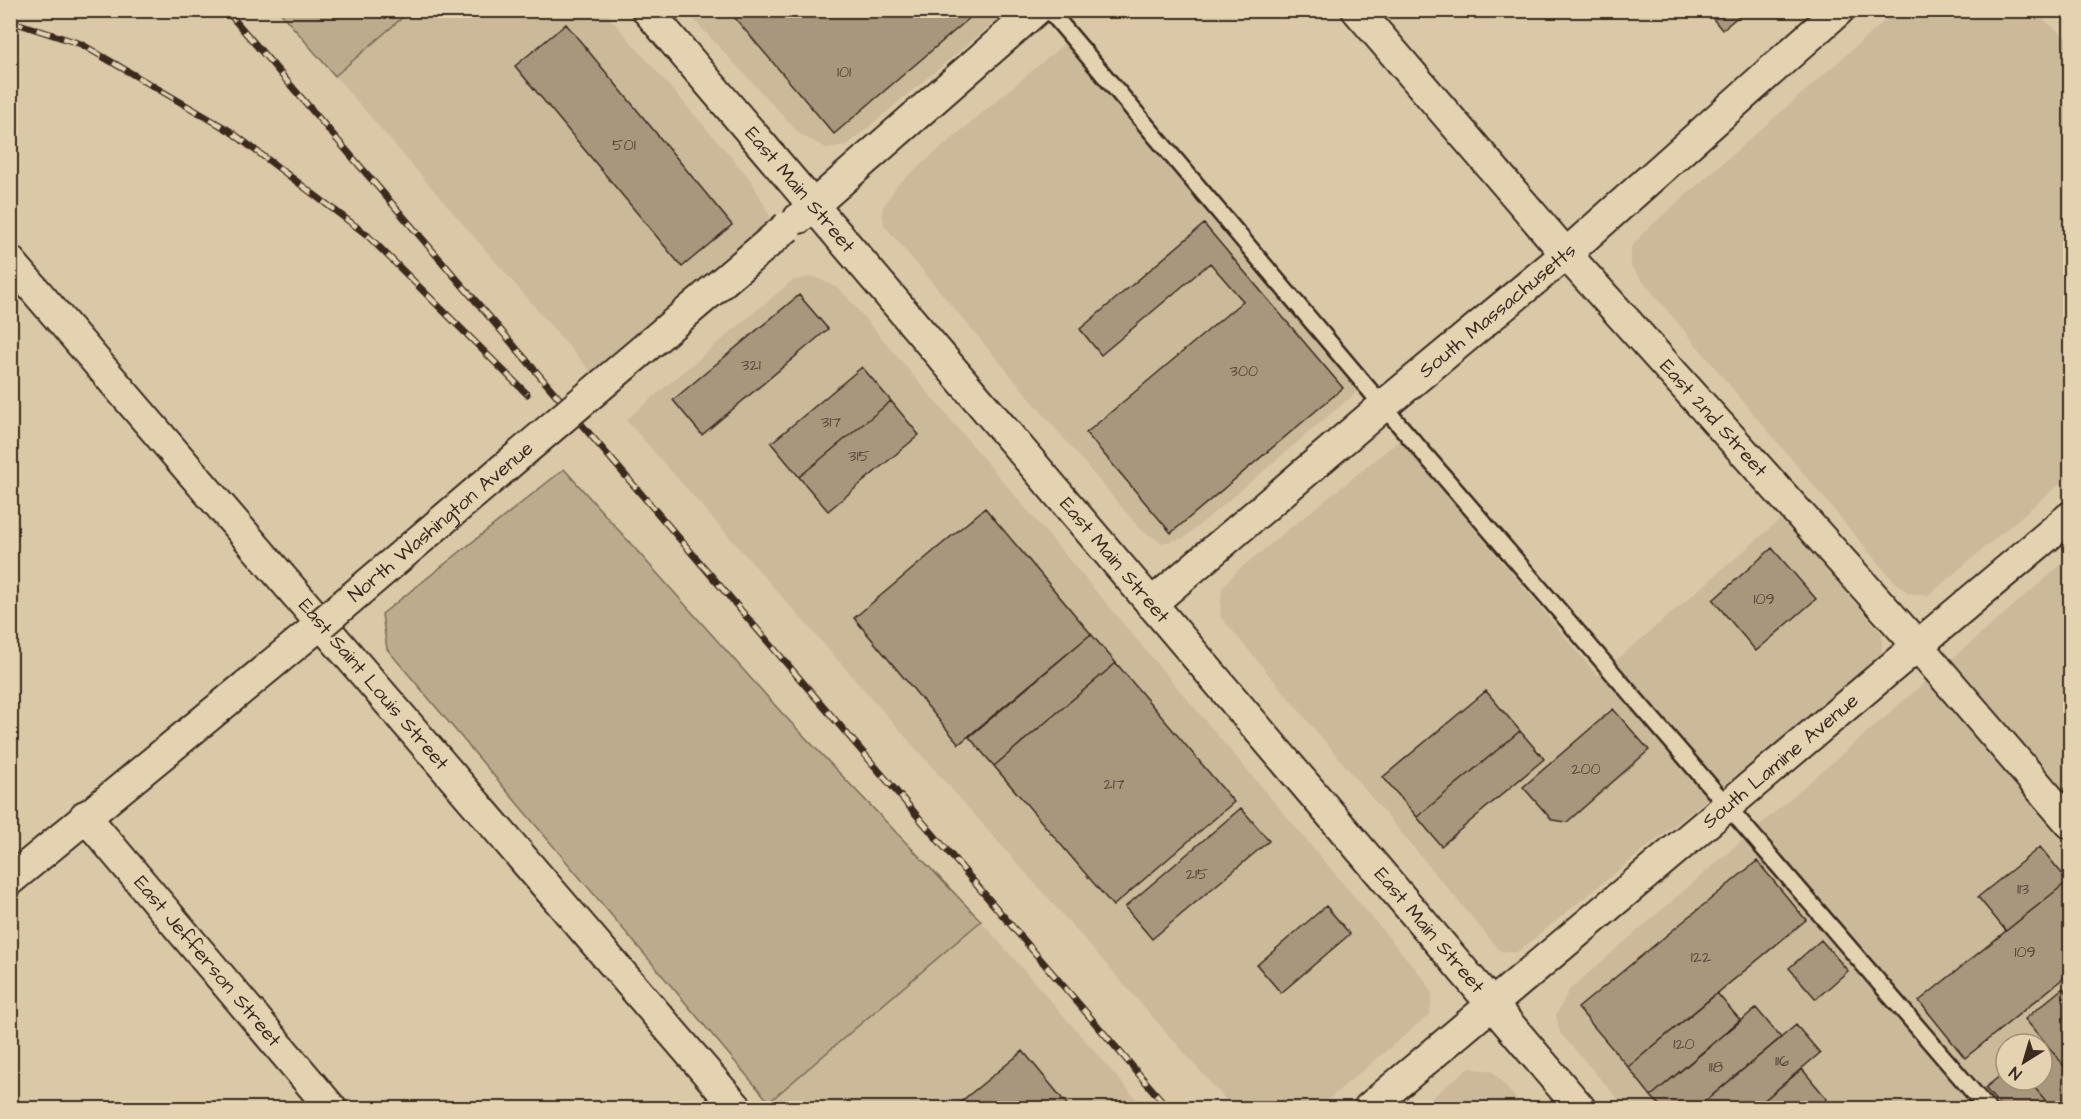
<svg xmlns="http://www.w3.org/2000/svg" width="2081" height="1119" font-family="'Architects Daughter',sans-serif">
	<rect width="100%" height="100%" fill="#dbc8a7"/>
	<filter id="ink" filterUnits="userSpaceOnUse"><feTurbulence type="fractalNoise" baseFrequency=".0167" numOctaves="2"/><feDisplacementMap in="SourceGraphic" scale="12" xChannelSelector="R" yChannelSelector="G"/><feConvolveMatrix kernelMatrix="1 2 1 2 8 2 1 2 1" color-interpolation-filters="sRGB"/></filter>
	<g filter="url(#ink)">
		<path fill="#ccb99a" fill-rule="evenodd" d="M410,11H604L751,180L770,216L764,249L604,387L335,76Z
			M686,11H1008L847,145L827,148L801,135Z
			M1896,11H2033L2070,41V475L1929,595L1908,593L1889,576L1631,267V247L1643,233Z
			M1065,43L1358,391L1184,538L1162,543L1140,529L884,225L882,209L897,185Z
			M813,276L840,289L1424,979L1432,993L1430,1014L1318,1108H1233L626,420L792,281Z
			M1400,440L1598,676L1782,518L1882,634V651L1871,667L1516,953L1500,951L1220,616L1222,588L1237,571Z
			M2070,557V1108H1626L1560,1033L1556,1015L1569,990ZM2006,1044H2042V1080H2006Z
			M981,921L1144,1108H775L769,1102Z
			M1468,1068L1492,1071L1524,1108H1420Z"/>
		<path fill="#bdab8e" stroke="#7c6a56" stroke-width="1.5" d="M279,11H410L335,76Z
			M564,469L781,712L981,921L769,1102L387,649L382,614Z"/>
		<path fill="#a9977d" stroke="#3b2a1e" stroke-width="1.5" d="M728,10H979L834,134Z
			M1706,10H1746L1722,30Z
			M566,24L732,225L682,267L515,66Z
			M1204,224L1343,388L1171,533L1086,433L1243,301L1210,263L1101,355L1080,329Z
			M799,295L828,329L702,435L673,400Z
			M862,367L891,401L799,477L771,443Z
			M891,401L919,435L828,511L799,477Z
			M985,508L1091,634L959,744L854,618Z
			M1772,548L1816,599L1756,651L1713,600Z
			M1091,634L1116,663L994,766L969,737Z
			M1116,663L1234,802L1113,906L994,766Z
			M1486,691L1520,731L1417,817L1383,777Z
			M1613,709L1649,750L1567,822L1552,820L1523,787Z
			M1520,731L1544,759L1441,846L1417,817Z
			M1241,808L1269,841L1152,939L1125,907Z
			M2040,847L2068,881L2006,931L1978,897Z
			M1757,861L1806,920L1628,1067L1578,1008Z
			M2068,881L2070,884V973L1965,1058L1919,1001Z
			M1326,906L1350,934L1281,993L1257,965Z
			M1821,940L1848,971L1816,999L1789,968Z
			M2063,988L2070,997V1073L2025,1019Z
			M1717,993L1740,1020L1651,1096L1628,1067Z
			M1756,1008L1781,1038L1697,1108H1662L1651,1096Z
			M1796,1025L1820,1053L1755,1108H1697Z
			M2043,1040L2070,1073V1108H2052L2028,1080H2042V1044H2039Z
			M1023,1051L1070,1108H953Z
			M1802,1069L1827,1099L1816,1108H1755Z
			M2006,1071V1080H2028L2052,1108H2002L1985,1088Z"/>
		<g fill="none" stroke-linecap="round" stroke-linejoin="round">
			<defs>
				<path id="service" d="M1049,10L1383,406L1987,1108"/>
				<g id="minor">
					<path id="s1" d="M647,10L1580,1108"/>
					<path id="s2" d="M1357,10L1566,254L1917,645L2070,823"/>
					<path d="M799,218L1036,10"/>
					<path id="s3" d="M10,261L737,1108"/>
					<path id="s4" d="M1151,604L1383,406L1566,254L1839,10"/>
					<path id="s5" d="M85,816L331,1108"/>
					<path d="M10,880L322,623"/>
					<path id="s6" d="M1369,1108L2070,517"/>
				</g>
			</defs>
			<use href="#service" stroke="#3b2a1e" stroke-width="20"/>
			<use href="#minor" stroke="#3b2a1e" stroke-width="34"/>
			<use href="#service" stroke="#e5d2b0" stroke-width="15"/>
			<use href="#minor" stroke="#e5d2b0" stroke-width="30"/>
			<defs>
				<path id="rail" d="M226,10L1168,1108
					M10,21L81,44L230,131L366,234L527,394"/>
			</defs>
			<use href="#rail" stroke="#3b2a1e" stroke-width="7"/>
			<use href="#rail" stroke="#e5d2b0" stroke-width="4.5" stroke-dasharray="14" stroke-linecap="butt"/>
			<defs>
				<g id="minor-bridge">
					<path id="s7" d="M322,623L787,227"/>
				</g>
			</defs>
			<use href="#minor-bridge" stroke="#3b2a1e" stroke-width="34" stroke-linecap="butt"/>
			<use href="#minor-bridge" stroke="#e5d2b0" stroke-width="30"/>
		</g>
	</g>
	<g text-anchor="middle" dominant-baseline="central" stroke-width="4.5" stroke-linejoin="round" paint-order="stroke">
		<g font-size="16" fill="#564536">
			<text x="844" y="72">101</text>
			<text x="624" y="145">501</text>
			<text x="751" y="365">321</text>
			<text x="1244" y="371">300</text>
			<text x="831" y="422">317</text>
			<text x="859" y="456">315</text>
			<text x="1764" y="599">109</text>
			<text x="1586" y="769">200</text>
			<text x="1114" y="784">217</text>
			<text x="1197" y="874">215</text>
			<text x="2023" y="889">113</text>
			<text x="2025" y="952">109</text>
			<text x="1701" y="957">122</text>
			<text x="1684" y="1044">120</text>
			<text x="1782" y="1061">116</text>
			<text x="1716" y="1067">118</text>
		</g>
		<g font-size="20" fill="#3b2a1e" stroke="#e5d2b0">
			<text stroke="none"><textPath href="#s1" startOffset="236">East Main Street</textPath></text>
			<text stroke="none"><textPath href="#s4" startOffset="454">South Massachusetts</textPath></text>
			<text stroke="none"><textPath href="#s2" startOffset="542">East 2nd Street</textPath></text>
			<text stroke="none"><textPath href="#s7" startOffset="156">North Washington Avenue</textPath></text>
			<text stroke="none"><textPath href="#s1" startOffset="722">East Main Street</textPath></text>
			<text stroke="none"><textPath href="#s3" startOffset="558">East Saint Louis Street</textPath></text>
			<text stroke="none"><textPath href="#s6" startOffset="538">South Lamine Avenue</textPath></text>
			<text stroke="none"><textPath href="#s1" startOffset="1208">East Main Street</textPath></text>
			<text stroke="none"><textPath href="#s5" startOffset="190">East Jefferson Street</textPath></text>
		</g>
	</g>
	<rect width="2081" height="1119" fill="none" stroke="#e5d2b0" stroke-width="36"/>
	<rect x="18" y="18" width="2045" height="1083" fill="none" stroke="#3b2a1e" stroke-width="2" filter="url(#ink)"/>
	<g transform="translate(2024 1062) rotate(217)"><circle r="28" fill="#e5d2b0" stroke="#a18f76" stroke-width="1.5"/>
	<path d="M0-4.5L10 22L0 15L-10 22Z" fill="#3b2a1e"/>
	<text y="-9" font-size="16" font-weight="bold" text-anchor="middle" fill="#3b2a1e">N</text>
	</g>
</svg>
